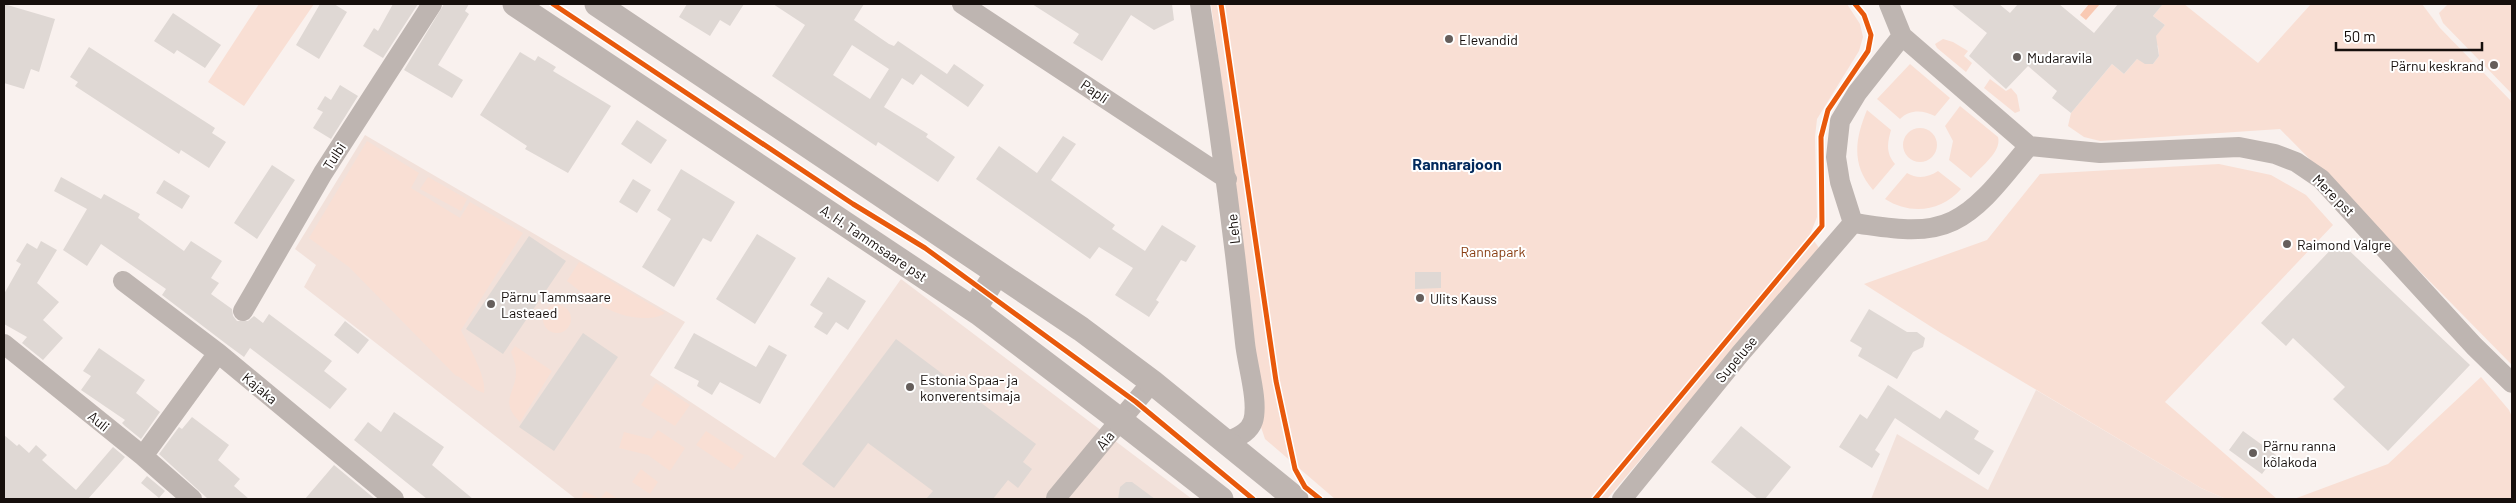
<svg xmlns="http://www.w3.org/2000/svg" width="2516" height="503" font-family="Barlow,sans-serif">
	<rect width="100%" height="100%" fill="#f9f1ee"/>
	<path fill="#f2e1da" d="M365,135L685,322L650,375L775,458L901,279L1192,499H576L304,287L316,265L295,249Z
		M2036,390L2201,488L2226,499H1871L1897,434L1988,490Z"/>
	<path fill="#f9dfd4" d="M259,4H314L244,106L208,82Z
		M1211,4H1847L1860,24L1863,37L1859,51L1817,119L1815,137L1817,217L1810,235L1819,248L1607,499H1335L1265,439L1261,427L1229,136Z
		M2163,4H2184L2258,63L2311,4H2422L2440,28L2512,102V365L2280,129L2100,141L2084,137L2068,126L2071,113L2112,64L2124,74L2137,59L2153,64L2159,56L2158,46L2152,40L2165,25L2153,16Z
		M2448,4H2512V94L2443,23L2439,13Z
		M1943,39L1953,42L1968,51L1964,56L1972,63L1966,72L1937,48L1935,44Z
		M1910,64L1950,98L1935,116C1923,110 1910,109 1900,119L1877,99Z
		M1990,79L2006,91L2011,88L2017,95L2020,111L2015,113L1984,88Z
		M1960,106L1998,137C2002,152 1980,167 1971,178L1949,160L1953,141L1945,126Z
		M1867,110L1891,130C1887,144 1886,153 1895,164L1873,190C1851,165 1855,139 1867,110Z
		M1903 145a17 17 0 1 1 34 0a17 17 0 1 1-34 0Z
		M367,141L419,173L411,188L460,218L470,202L523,233L461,330C468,346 487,376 484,393C473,390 466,380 455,375L349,267L309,238Z
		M2219,164L2271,175L2306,195L2333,225L2165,402L2277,499H2226L2201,488L1941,333L1864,284L1987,240L2040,174Z
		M1938,171L1961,189C1941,212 1910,215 1885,199L1907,173C1918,180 1929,177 1938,171Z
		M428,177L467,199L461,211L420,189Z
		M579,262L665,313C658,318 650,318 642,318C612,317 590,299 567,281Z
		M543 319a14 14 0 1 1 28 0a14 14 0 1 1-28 0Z
		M515,346L552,371L520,422C498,400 517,392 516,371C516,365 513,357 511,352Z
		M2481,377L2509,410L2512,417V499H2294L2388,464Z
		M656,383L690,405L675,426L641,405Z
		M658,430L685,448L670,471L648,455L619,448L624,432L651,439Z
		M706,431L744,456L733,470L696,445Z
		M641,469L658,482L650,494L632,482Z
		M584,491L600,499L606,491L618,499H581Z"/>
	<path fill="#f9c9b3" d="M2089,4H2100L2086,20L2080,15Z"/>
	<path fill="#dfd8d4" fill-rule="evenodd" d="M4,4L55,19L39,72L31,69L24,89L4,83Z
		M320,4H334L347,12L319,59L296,45Z
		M393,4H418L383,58L363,46L374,28L378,31Z
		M444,4H469L465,11L469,14L438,65L463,80L452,98L404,70Z
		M687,4H744L730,26L720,20L710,36L679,17Z
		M773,4H864L854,20L889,44L894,46L898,41L947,74L954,64L984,85L968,107L921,74L913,85L902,78L884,107L928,134L926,137L955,157L938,182L878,142L876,146L772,76L805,25ZM852,45L889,69L870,99L833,75Z
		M1032,4H1172L1174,20L1154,30L1131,15L1102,61L1073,43L1079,34Z
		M1951,4H1999L2010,13L2018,4H2059L2094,33L2118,4H2163L2153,16L2165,25L2156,36L2159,56L2153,64H2145L2137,59L2124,74L2112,64L2071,113L2052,98L2057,91L2028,66L2006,89L1969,56L1987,33Z
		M173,13L221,45L205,68L177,50L174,54L154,41Z
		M89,47L215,128L212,133L226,142L209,168L181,150L179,154L75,86L78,82L70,77Z
		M520,52L535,61L538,56L556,67L553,71L611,106L568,173L525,149L527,146L480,115Z
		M340,85L358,96L331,139L313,128L323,112L317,109L325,96L331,100Z
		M637,120L667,140L651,164L621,144Z
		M1063,136L1076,144L1051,180L1115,225L1112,229L1145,251L1162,225L1196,246L1186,262L1181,260L1156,300L1159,302L1149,317L1115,295L1133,268L1099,247L1090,259L976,179L999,146L1037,173Z
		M272,165L295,180L257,239L234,223Z
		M681,169L735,202L711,242L703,238L674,287L642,267L671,219L657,210Z
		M61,177L101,199L104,194L140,214L138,218L184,251L191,241L222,261L211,278L219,283L211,294L232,309L233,316L237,321H248L254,316L263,323L269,314L332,361L324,371L347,389L330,409L250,348L244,357L229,346L162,295L166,289L101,244L87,266L63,250L87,209L54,191Z
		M633,179L651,190L637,213L619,202Z
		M164,180L190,196L182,209L156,193Z
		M757,234L796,258L755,324L716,299Z
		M529,236L566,261L503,354L466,329Z
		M41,241L57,250L37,283L59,302L43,320L63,338L43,360L22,343L27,337L4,324V294L21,264L16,261L27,243L37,249Z
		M2339,241L2470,365L2388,451L2333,399L2345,387L2293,338L2286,346L2261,323Z
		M1415,272H1441V288L1415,289Z
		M828,277L866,301L848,330L836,322L827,335L814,327L823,313L810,305Z
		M1869,309L1907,332H1917L1925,338L1923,347L1913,352L1897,379L1858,356L1862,348L1850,341Z
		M345,321L369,340L358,354L334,335Z
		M583,333L618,357L554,451L519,427Z
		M694,333L756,367L769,345L787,355L760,404L720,382L712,395L697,386L699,381L674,368Z
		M896,339L1036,444L1023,462L1032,469L1018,488L1008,480L993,499H926L933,491L868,443L834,488L802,464Z
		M99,348L145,380L136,393L160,412L141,439L125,426L122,423L125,420L81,390L91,376L83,371Z
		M1888,385L1940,419L1946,410L1979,431L1974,439L1994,451L1979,475L1895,418L1875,450L1880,454L1872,468L1839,447L1860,414L1867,419Z
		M394,412L444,447L432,465L473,499H427L354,440L368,422L381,432Z
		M192,417L229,445L218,460L240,479L234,486L249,499H208L159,454L179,427L182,429Z
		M1741,426L1791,467L1765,499H1758L1711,462Z
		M2243,431L2276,455L2262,474L2229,450Z
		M4,435L17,446L19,444L29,453L36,445L47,455L42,460L76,490L113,447L125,457L88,499H4Z
		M334,465L375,499H305Z
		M147,476L165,491L159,498L141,483Z
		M1126,482H1132L1155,499H1118L1120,487Z"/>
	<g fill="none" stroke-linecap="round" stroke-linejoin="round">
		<path stroke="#beb5b1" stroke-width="20" d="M962,4L1227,179
			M1200,4C1218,117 1233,229 1245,343C1247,364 1259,402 1253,421C1249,433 1237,437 1227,442
			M1889,4L1902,36L2029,146
			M2029,146L2100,153L2239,147L2275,154L2296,162L2321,179L2474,346L2512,383
			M1853,223L1840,182L1836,157L1840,121L1857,93L1902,36
			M1853,223C1885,227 1922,236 1953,221C1984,206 2007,171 2029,146
			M123,281L218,353L394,499
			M243,311L323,173L432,4
			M4,344L143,456L192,499
			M143,456L218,353
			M1056,498L1152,382
			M1622,499L1740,354L1853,223"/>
		<path stroke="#beb5b1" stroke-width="25" d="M515,4L979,313L1121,421L1221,499
			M597,4L1081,329L1152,382L1296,499
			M974,309L997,273"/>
		<defs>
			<path id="cycleway" d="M553,4L853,204L925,248L1136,402L1253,499
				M1221,4L1276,381L1295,469L1305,487L1320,499
				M1595,499L1822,226L1821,137L1828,110L1868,51L1871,35L1864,15L1855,4"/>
		</defs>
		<use href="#cycleway" stroke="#fff" stroke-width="8"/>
		<use href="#cycleway" stroke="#e8590c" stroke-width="5"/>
	</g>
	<g fill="#655e5b" stroke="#fff" stroke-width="2">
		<circle cx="1449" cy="39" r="5"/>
		<circle cx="2017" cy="57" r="5"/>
		<circle cx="2494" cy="65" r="5"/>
		<circle cx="2287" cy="244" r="5"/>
		<circle cx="1420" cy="298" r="5"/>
		<circle cx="491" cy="304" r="5"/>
		<circle cx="910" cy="387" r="5"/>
		<circle cx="2253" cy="453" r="5"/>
	</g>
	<g text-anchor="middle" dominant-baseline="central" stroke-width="4" stroke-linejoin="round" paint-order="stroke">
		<g font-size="14" fill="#160f0c" stroke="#fff" text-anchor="start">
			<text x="1459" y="39">Elevandid</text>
			<text x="2027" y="57">Mudaravila</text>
			<text x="2484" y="65" text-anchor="end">Pärnu keskrand</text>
			<text x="2297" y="244">Raimond Valgre</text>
			<text x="501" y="296">Pärnu Tammsaare<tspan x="501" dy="16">Lasteaed</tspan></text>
			<text x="1430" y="298">Ulits Kauss</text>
			<text x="920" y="379">Estonia Spaa- ja<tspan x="920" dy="16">konverentsimaja</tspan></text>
			<text x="2263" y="445">Pärnu ranna<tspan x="2263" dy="16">kõlakoda</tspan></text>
		</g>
		<g font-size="14" fill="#160f0c" stroke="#fff">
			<text transform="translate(1095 91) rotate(34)">Papli</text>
			<text transform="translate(334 156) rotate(-57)">Tulbi</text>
			<text transform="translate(2334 195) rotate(45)">Mere pst</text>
			<text transform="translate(1233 229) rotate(-96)">Lehe</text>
			<text transform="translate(874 243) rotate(34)">A. H. Tammsaare pst</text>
			<text transform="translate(1736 359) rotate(-50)">Supeluse</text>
			<text transform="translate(260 388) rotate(40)">Kajaka</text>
			<text transform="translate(99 421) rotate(39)">Auli</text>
			<text transform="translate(1105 440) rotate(-50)">Aia</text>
		</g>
		<g font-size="14" fill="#883d11" stroke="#fff">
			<text x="1493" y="251">Rannapark</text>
		</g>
		<g font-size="16" font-weight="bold" fill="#01295c" stroke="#fff">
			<text x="1457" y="163">Rannarajoon</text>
		</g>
	</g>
	<rect width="2516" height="503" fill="none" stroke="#160f0c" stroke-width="10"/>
	<path d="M2336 42v8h146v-8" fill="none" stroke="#160f0c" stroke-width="2.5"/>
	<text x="2344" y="42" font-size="15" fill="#160f0c" stroke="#ffffff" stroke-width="4" paint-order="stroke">50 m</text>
</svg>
